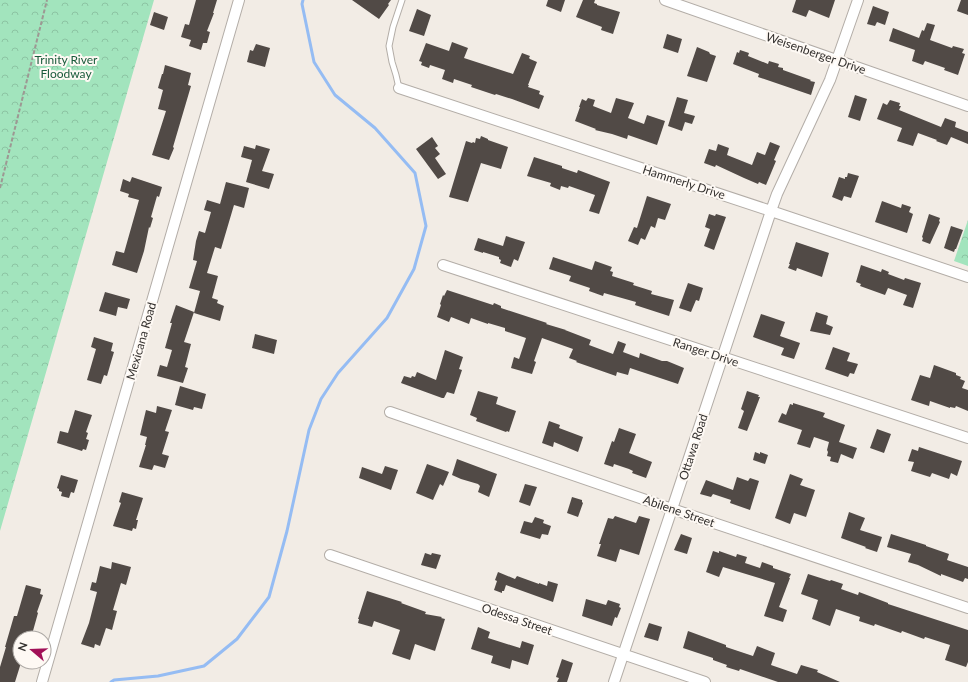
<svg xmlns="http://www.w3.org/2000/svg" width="968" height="682" font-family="Lato,sans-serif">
	<defs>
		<pattern id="park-crowns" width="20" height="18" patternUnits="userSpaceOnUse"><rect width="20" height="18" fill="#a2e4bd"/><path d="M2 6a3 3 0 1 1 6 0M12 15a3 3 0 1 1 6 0" fill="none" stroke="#8cc4a3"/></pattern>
	</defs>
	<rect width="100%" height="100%" fill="#f2ece5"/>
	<path fill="url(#park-crowns)" d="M0,0H154L0,531Z
		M968,220V266L954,261Z"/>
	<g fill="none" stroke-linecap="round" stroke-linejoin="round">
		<path stroke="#95bcf3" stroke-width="3" d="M111,682L114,680L158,676L204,666L237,639L269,597L287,531L309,430L321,399L338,373L387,318L414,269L426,226L415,173L375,128L335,95L314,62L302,4L303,0"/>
	</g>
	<path fill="#514a46" d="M196,0H217L213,13H214L207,31L210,32L207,43H203L201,50L189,46L191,40L181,37L185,24L189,25Z
		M352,0H391L388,4L389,5L379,19Z
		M548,0H565L561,12L546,6Z
		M583,0H595L594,3L597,4V5L620,12L613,34L601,30L602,27L576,17Z
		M796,0H835L829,18L809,10L806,17L792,12Z
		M961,0H968V15L957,11Z
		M873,6L889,12L885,25L877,22L875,26L867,24Z
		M417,9L431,15L424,36L409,31Z
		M154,12L168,17L164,30L150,25Z
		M927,23L935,25L930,40L952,48L953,46L964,49L962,53L965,54L958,75L944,70L945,68L925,61L923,65L912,61L915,50L889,41L893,28L919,38L922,30L924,31Z
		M667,34L682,39L678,53L663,48Z
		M452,42L468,48L464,58L513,74L522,53L530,56L529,58L530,59L537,62L528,85H529L528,87L540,91L539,94L544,96L539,109L512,99L496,94L495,95L471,87L472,85L454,79L453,83L442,79L445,70L430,65L429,68L421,65L422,62L419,61L426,43L449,51Z
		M256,44L270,48L265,67L247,62L250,50L253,51Z
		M697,47L709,52L710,54L716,56L707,82L687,76Z
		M740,50L749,53L748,56L768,64L769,61L779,64L778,67L783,68V70L811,80L810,81L815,82L811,95L758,77L759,74L733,64L737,52L739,53Z
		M165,65L191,73L188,85L191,86L173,147L174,148L169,160L152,155L166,111L158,109L163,90L158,88L162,74H163Z
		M855,95L867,99L860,121L848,117Z
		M677,97L688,100L684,113L695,116L692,124L685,122L682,131L668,126Z
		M588,98L595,100L593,106L611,113L616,98L634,103L628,118L644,124L647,115L665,121L657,145L628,135L627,139L612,134L595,130L596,129L575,121L580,107H579L582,99L586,101Z
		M890,100L900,103L899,106H901L899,110L941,127L945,118L956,122L955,127L968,132V144L951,137L947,145L936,141L937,140L918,133L913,146L897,141L902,128L877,119L883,103L887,105Z
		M481,136L488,139V140L508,147L501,169L481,163L468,202L449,197L466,141L472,143L473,142L475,143L476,138L480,139Z
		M432,137L438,146L435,148L440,154L435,158L446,174L438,179L416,149Z
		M770,142L780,146L774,160L776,161L766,185L759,182L758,184L744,178L716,165L715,167L704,163L709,149L716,151L718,144L729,148L727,155L752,165L757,152L765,155Z
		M256,145L270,149L262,171L274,174L269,189L246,182L252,160L241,157L244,146L255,149Z
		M534,157L562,166V168L577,173L578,170L610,182L599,214L589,211L595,195L569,186L568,188L561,186L560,190L550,186L551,183L527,176Z
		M848,173L859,176L851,198L844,196L842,201L832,197L839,177L845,179V177H847Z
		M132,177L162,187L159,197L157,196L151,217L153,218L150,228L149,227L144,251L137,273L112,265L116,251L124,253L139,200L128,197L129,194L120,191L123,179L130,182Z
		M226,182L249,188L244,208L234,205L221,249L215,247L207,273L218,276L212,298L218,300L217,303L224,306L220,321L194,313L200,291L189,288L197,261L193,260L196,241L199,231L205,233L211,212L204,210L207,200L220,204Z
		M647,196L671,204L665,220L658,218L655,228L651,226L645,240L641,238L638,245L628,241L634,227L637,228Z
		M882,201L901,208L902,204L911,207L909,212L913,214L907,233L875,222Z
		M709,214L715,216L716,214L726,217L714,250L704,246L710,229L705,227Z
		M929,214L940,218L939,221L940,222L930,244L922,241L923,238L922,237Z
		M951,226L963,230L956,249H955L954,252L944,248Z
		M506,236L525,242L518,261L514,259L511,267L500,263L501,260L499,259V257L483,252V253L474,250L478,238L503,246Z
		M796,242L829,253L822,277L797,268L796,271L788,268L790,264H789Z
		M553,257L592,270L595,261L612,267L610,271L613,272L612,276L634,283L633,285L652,291L651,294L674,300L669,316L635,305L636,302L604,293L603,296L589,291L590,288L569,281L571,276L549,269Z
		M861,265L881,272L882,269L889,272L888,274L904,280L905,278L921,283L913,308L903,305L907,295L888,288L885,295L860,286L861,284L856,282Z
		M688,283L703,288L699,301L696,300L691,312L679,308Z
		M447,290L493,305L494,303L501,306V308L547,323L546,324L566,330H565L591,340L589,345L613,354L618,341L626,344L623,352L639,358L640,353L662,361H667L684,368L678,384L630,368L628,375L617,372L616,376L576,362L577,361L569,358L573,349L542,338L534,361L536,362L532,374L511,368L514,357L519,359L526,338L505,331V328L488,323V324L471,318L469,324L451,317L449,322L437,317L441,305L440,304L443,295L444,296Z
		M105,292L130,299L127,309L118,307L116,316L99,311Z
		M176,305L194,312L184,342L191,344L185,367L188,368L183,383L157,376L160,365L167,367L172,350L165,348L172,323H170Z
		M816,312L828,316L826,324L833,327L830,335L810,331Z
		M761,314L785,322L780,336L800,343L794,359L781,355L784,348L753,337Z
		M255,334L277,340L274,354L252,348Z
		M94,337L113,343L111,351L114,352L111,362L107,376L104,375L101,384L87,380L96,349L91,347Z
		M833,347L850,353L847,361L858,364L854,374L850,373L848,377L825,369Z
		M445,350L463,357L459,369L462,370L454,394L447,392L444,398H442L401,383L404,376L411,378L412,376L415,377L417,372L436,380Z
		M934,365L956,373V375L961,377L960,379L965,381L962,388L968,390V411L956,406L955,408L950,407V408L930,401L929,406L911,400L920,375L930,378Z
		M180,386L206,394L202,409L194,407L193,410L175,405Z
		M478,391L498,397L496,404L516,411L509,432L507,431L506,432L476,421L477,418L470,415Z
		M747,391L759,395L758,397H760L747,431L738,428L744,411L741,409Z
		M793,403L825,413L823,417L845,425L839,442L857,448L853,459L841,454L838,463L830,461L831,457L827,456L828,452L827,450L829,442L814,437L810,448L797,444L802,430L778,422L782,413L786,415L790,404L793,405Z
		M157,406L172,410L165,431L169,432L162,454L169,456L165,468L154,465L152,470L139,467L146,445H145L147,437L140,435L146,410L156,413Z
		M75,410L92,415L86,432L88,433L86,439L89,440L86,450L83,449L82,451L57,443L60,431L68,433Z
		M549,421L560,425L559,428L583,437L578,452L554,442L553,447L542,443Z
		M619,428L636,434L629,453L652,462L646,478L632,473L633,471L629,469L614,464L613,467L604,464L612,441L614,442Z
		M877,429L891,434L884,453L870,448Z
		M919,447L962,461L957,476L951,473L949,479L932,473L930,477L911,471L914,462L908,461L912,449L918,451Z
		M755,452L760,454V452L768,455L765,464L753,460Z
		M457,459L497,474L489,497L478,492L480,486L478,484L461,479L452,475Z
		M427,464L449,472L443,486L440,484L433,500L416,493Z
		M385,466L398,470L391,490L359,478L362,467L382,474Z
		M790,474L803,479L800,485L815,490L806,517L794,513L790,524L775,518Z
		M61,475L78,480L74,493L71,492L69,498L61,496L62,492L59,491V489L57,488Z
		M737,477L748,481L750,478L759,481L750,510L730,503L731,500L713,494L711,497L700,494L706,480L733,490Z
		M525,484L537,487L530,506L519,502Z
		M122,492L143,498L136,520H138L136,529L133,528L132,531L113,526L115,520L121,503L119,502Z
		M572,497L582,500V502L583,503L578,517L567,513Z
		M849,512L865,518L860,530L882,537L877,552L865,548L866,547L841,538Z
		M615,516L636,523L639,516L650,519L639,555L620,549L616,562L597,556L601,544H599L608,518L613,519Z
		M535,517L544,520L543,523L551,526L548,535L542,534L540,539L520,533L524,521L532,523Z
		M681,534L692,538L687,554L674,550Z
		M891,534L926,545V546L949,554L947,560L968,567V579L965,578L963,582L941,574V576L918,565L908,562L911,554L887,547Z
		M713,551L719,553V551L736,557L737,554L747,557L745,563L760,568L762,562L773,566V568L791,574L789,578H790L779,607L787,610L783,622L764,616L775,583L723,567L719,577L706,572Z
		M425,553L431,555L432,553L441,555L436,569L421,565Z
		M112,562L131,567L126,585L121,583L113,610L117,611L112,630L106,628L100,646L95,644L94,648L81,644L89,623L97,592L90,590L92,582L96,583L100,566L111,569Z
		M498,572L515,579L517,576L539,584V583L547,586L548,581L558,584L553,602L506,585L504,591H502V593L494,590L497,581L495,580Z
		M808,574L830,581L831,580L843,584L841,589L858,595L859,592L888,603V604L968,630V662L966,667L945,660L950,645L925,637L924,639L902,631L901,633L875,624L874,626L859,621L860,617L836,609L830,626L812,619L818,600L801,594Z
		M26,585L41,589L40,594L43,595L37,612L38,613L31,638H20V666L15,682H0V667L6,647H5L14,616H17Z
		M367,591L402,602L401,603L426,612L425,614L442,617L441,618L445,619L435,651L415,644L410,660L392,654L400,630L374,621L372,627L358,623L359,619H358Z
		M586,599L606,605L608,600L620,604L619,607L621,608L617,618L615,617L612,626L582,616Z
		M649,623L662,627L658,641L644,637Z
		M478,627L490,632L488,638L520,648L522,641L534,645L528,665L512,660L510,669L491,663L493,656L471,649Z
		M688,631L726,645V647L753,656L757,646L775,653L771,665L797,674L801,665L818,670L817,672L840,682H778L740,669L739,671L726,667L727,665L713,660V658L683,648Z
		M562,659L573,663L567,682H557L559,678L556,677Z"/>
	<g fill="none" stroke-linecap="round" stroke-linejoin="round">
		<defs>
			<path id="service" d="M399,88L396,75L392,62L389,46L393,27L402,0"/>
			<path id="minor" d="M665,0L968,106
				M399,88L771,211L968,277
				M443,265L968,438
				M390,412L672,509L968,608
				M330,555L705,682
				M42,682L239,0
				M614,682L672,509L771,211L777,194L830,80L858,0"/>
		</defs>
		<use href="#service" stroke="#b3ada7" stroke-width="7"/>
		<use href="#minor" stroke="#b3ada7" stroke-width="12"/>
		<path stroke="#9d9893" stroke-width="2" stroke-dasharray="4 2" stroke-linecap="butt" d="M0,188L47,0"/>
		<use href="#service" stroke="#fff" stroke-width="5"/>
		<use href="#minor" stroke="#fff" stroke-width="10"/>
	</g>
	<g text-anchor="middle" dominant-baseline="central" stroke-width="4" stroke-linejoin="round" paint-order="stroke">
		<g font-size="12" fill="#33302e" stroke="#fef9f4">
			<text transform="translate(816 53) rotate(19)">Weisenberger Drive</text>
			<text transform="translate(684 182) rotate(18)">Hammerly Drive</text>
			<text transform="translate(141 341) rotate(-74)">Mexicana Road</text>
			<text transform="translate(706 352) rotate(18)">Ranger Drive</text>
			<text transform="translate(693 447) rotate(-72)">Ottawa Road</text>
			<text transform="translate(679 511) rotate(19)">Abilene Street</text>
			<text transform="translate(517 619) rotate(19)">Odessa Street</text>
		</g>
		<g font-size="12" fill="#195b3b" stroke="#fef9f4">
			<text x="66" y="59">Trinity River<tspan x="66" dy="14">Floodway</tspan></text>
		</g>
	</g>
	<g transform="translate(32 650) rotate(289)"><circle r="19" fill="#fef9f4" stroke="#ada9a5"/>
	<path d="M0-3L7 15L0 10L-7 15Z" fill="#a11057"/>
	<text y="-6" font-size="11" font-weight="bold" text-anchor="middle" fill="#33302e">N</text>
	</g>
</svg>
